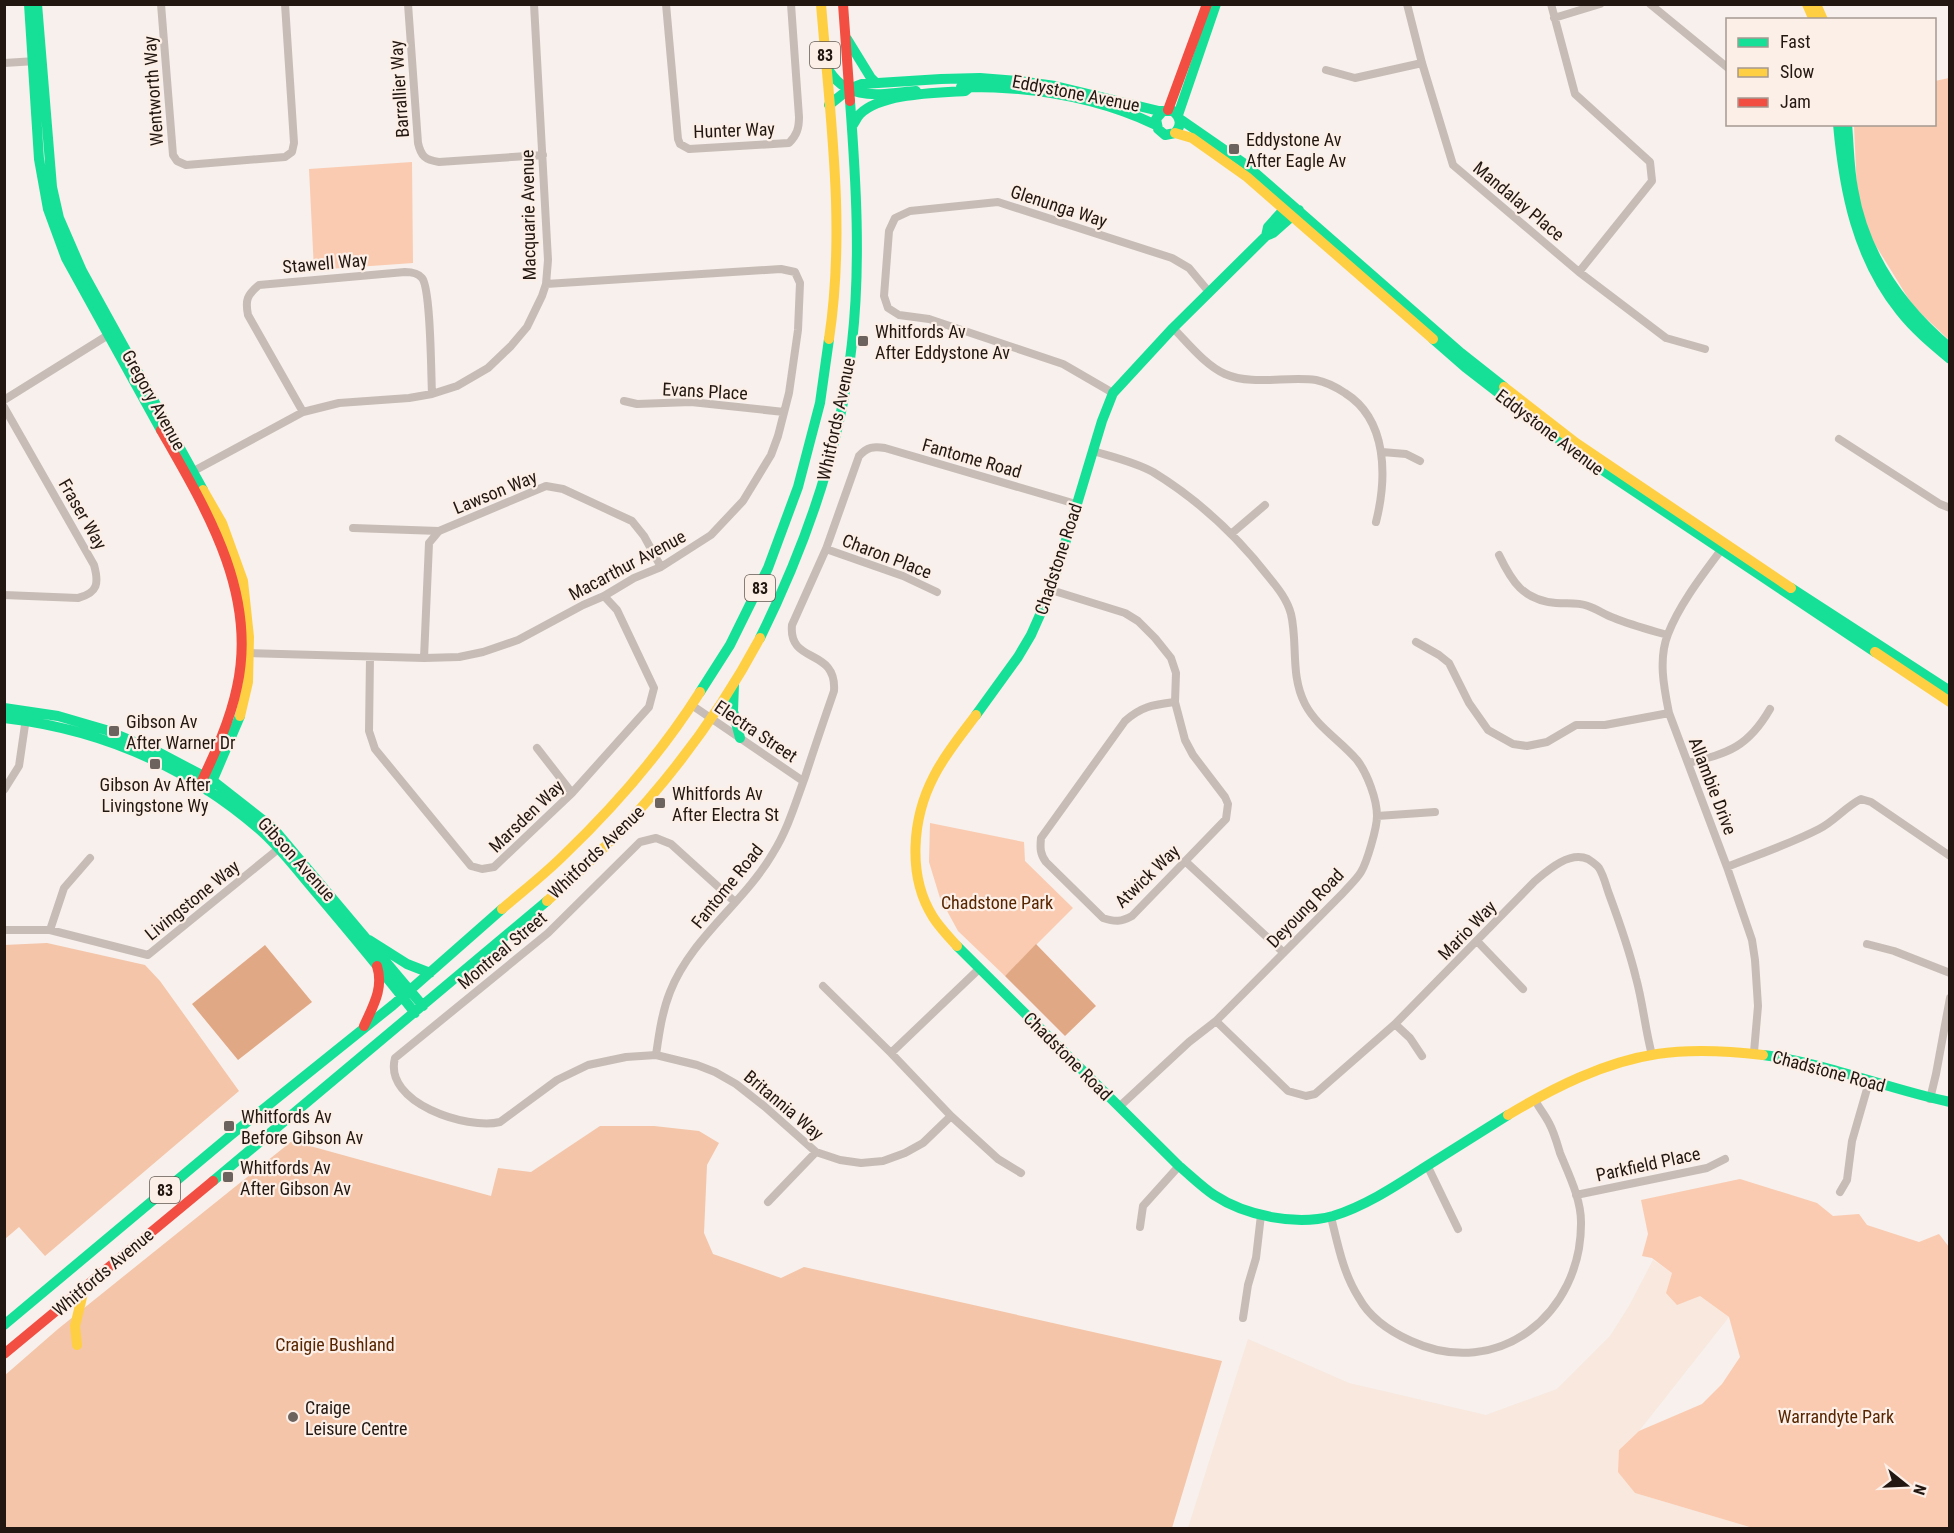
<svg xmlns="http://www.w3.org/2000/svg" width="1954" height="1533" font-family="'Roboto Condensed',sans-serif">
	<rect width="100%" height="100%" fill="#f7f0ec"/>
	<path fill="#f8e8de" d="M1653,1260L1672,1273L1666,1293L1700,1296L1729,1317L1639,1431L1619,1450L1635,1493L1753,1528H1188L1248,1339L1349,1383L1486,1415L1557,1389L1610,1336L1629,1306Z"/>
	<path fill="#facbb0" d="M1949,78V340L1913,306L1868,233L1857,192L1854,125L1934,124L1935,81Z
		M412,162L413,263L314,270L309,169Z
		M930,823L1024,842L1025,861L1073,908L1005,976L958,931L940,898L929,862Z
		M1740,1179L1817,1203L1833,1216L1859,1214L1867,1225L1919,1242L1939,1234L1949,1247V1528H1753L1635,1493L1618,1472L1619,1450L1639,1431L1702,1404L1722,1384L1740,1357L1729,1317L1700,1296L1677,1305L1666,1293L1672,1273L1652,1258L1642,1256L1648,1234L1641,1200Z"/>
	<path fill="#f4c5a8" d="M47,943L145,965L160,981L239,1091L45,1256L19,1227L5,1239L4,945Z
		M600,1126H654L699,1131L719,1143L707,1165L704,1233L713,1254L781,1278L804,1267L1222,1361L1172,1528H5L4,1376L58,1329L292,1141L491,1196L498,1168L531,1172Z"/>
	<path fill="#e1a885" d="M1036,944L1096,1006L1065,1036L1005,976Z
		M265,945L312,1002L238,1060L192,1004Z"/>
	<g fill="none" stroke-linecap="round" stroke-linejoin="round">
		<path stroke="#c8bcb6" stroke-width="8" d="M161,4L173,155L177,161L186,165L285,157L292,152L294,143L285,4
			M408,4L418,143C421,156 425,160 439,162L543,155
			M666,4L678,139L680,144L689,149L789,143C797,135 799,128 799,117L791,4
			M1407,4L1422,63L1453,165L1579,272L1666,338L1705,349
			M1551,4L1575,94L1650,162L1652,181L1579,272
			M1650,4L1728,68
			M1554,18L1600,4
			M4,63L36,61
			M1326,70L1355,78L1422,63
			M1173,328C1188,343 1205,365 1225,374C1253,386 1286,376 1316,380C1326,382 1336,387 1345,393C1388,420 1387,478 1376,522
			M1113,393L1063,364L929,319L899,315L888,308L884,296L889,231L895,218L910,211L998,202L1172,258L1189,268L1209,292
			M4,400L113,332
			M624,401L637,404L691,402L784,412
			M4,407L94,565C99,583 98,593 78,598L4,595
			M303,412L248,315C245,300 247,295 259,285L405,272C411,272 418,273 422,278C431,289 431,375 432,394
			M1839,439L1940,504L1950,508
			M1093,451C1113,457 1135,462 1153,472C1197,499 1236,535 1268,576C1277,587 1287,599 1291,614C1298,644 1290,675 1305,704C1317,727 1341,741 1357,760C1367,773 1377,799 1377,816C1377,828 1367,862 1361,872C1356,880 1349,886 1343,893L1216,1021L1189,1042L1119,1107
			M1382,452L1406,454L1420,461
			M190,473L303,412L339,403L409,398L432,394L457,386L488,368L511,346L527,327L542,296L546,284L548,260L534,4
			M353,528L439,531
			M1231,534L1265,505
			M1724,546C1704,573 1680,603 1668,634C1658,659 1664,688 1669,713L1727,867L1752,940L1755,960L1758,1006L1754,1052
			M826,549L903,576L937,592
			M1499,555C1512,582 1523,600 1556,603C1567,604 1577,602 1588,606C1597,609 1605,615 1614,618C1631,625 1650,630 1667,635
			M1051,590L1125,613L1138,621L1155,638L1171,658L1176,673L1175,702L1185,740L1193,755L1225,797L1228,804L1226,819L1132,916C1121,922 1115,922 1103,918L1046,862C1040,854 1040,848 1041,838L1125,721C1142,706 1153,705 1175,702
			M1416,642L1439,655L1449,663L1469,703L1488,730L1513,744L1527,746L1547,742L1576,725H1605L1669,713
			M246,653L424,658L459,657L483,652L518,640L583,605L604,596L634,578L661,567L711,535L743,501L771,455L778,436L789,393L798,330L800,283L795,272L781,269L546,284
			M370,657L369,731L375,749L471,866L482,869L494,867L572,793L649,707L654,688L617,610L604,596
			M424,658L429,543L439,531L546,486L563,489L632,521L644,536L661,567
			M693,706L803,781
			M537,748L572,793
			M1688,763C1729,753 1748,747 1770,709
			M4,790L19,766L26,718
			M1377,816L1435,812
			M1185,861L1283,952
			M1727,867C1757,855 1790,844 1819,829C1835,821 1845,807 1861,799L1871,802L1950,856
			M735,902L671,844L656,838L640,842L548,933L395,1058C383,1103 467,1130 500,1122L557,1080L588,1065L626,1057L656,1055L697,1065L715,1072L736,1084L764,1106L816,1152L840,1160L861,1163L883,1161L905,1153L923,1143L951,1116L891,1053L979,969
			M4,930H50L148,955L282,846
			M50,930L64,888L90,858
			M1477,941L1523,989
			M1867,944L1894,951L1950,973
			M823,986L891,1053
			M1216,1021L1288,1091L1306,1096L1315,1094L1395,1024L1535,881C1548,870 1569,851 1588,859C1591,861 1597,865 1599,868C1604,876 1606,886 1609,894C1619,921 1629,949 1636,978C1643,1003 1645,1029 1652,1055
			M1395,1024L1410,1038L1422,1056
			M656,1055C659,1034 662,1012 670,992C691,938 744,903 773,853C788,829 795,804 805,777C814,749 824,720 834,691C837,647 788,665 792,625L826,549L859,456C867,447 874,446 885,448L1076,504
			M1930,1099L1936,1074L1950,998
			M951,1116L998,1159L1021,1173
			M1427,1165L1458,1229
			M1840,1192L1847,1180L1852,1141L1869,1082
			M1576,1195L1707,1168L1725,1159
			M768,1202L816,1152
			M1331,1217C1338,1245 1343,1273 1359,1298C1370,1318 1391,1332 1411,1341C1498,1381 1582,1314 1581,1222C1581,1199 1569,1175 1560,1153C1557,1143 1554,1132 1549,1123C1545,1115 1539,1108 1535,1100
			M1140,1227L1143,1206L1179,1166
			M1243,1318L1248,1285L1256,1258L1261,1215"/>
		<path stroke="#16e098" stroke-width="10" d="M29,4L39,159L48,209L66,258L161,430
			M37,4L52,187L59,218L82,271L203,490
			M847,39L871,78L876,83
			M827,67C846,103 881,94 916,91
			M961,87C1028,86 1095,96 1156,125
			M829,105L849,89L862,84L941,79L980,78L1019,81L1055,86L1159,111H1173C1181,118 1182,125 1175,133L1165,135L1158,129L1156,119L1162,112
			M1178,115L1216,4
			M1180,119L1245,164L1461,353L1504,387
			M1838,124C1844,191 1857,257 1900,311C1914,329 1932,344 1950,359
			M1847,124C1849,146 1849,168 1853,189C1864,254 1900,306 1950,348
			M852,126C855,122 857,117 860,114C881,93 937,93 965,91L970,87
			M1266,236L1268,227L1288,205
			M1433,339L1465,367L1571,449L1875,652
			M1791,588L1950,691
			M760,638C806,545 841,447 852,343C861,263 856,181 850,101
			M734,684L733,711L740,738
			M700,692L730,645L768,568L798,487L820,403L829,339
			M4,708L58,716L106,730L154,750L213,781L273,828L423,1006
			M976,715L1018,657L1031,635L1051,590L1102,421L1113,393L1173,328L1266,236L1273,233L1299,210
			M4,718C100,729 186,766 259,829C280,847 296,869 314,890C348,930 382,971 415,1013
			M208,791L240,716
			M369,940L407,964L430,973
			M957,946L1179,1166C1191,1176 1202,1187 1214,1195C1246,1216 1296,1226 1333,1216C1365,1206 1394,1187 1422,1169C1451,1151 1479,1133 1508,1115
			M1763,1055C1827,1063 1887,1089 1950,1102
			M213,1181L547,901
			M4,1325L231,1135L393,1005L502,909"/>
		<path stroke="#ffcf43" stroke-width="10" d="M821,4C830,116 846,227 829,339
			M1807,4L1814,20
			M1816,4L1823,20
			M1175,133L1192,138L1247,177L1433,339
			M1504,387L1576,443L1791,588
			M203,490L222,523L243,581L249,637L248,682L240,716
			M1875,652L1950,702
			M547,901C633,826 706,739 760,638
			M502,909C523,891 545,874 565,854C615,806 662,752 700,692
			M957,946C949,937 940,928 933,917C907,876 912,818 934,776C945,754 961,735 976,715
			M1508,1115C1553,1088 1604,1062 1657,1054C1689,1049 1730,1051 1763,1055
			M77,1345L75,1326L84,1289"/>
		<path stroke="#f24e42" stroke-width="10" d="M843,4L850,101
			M1168,110L1207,4
			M161,430C206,509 258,593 237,687C230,721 215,753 200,785
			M364,1026C373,1006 384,988 377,966
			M4,1354L213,1181"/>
	</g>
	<g fill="#6d635e" stroke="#fcefe7" stroke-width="2">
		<rect x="1228" y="143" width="12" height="12" rx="3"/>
		<rect x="857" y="335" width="12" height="12" rx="3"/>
		<rect x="108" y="725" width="12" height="12" rx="3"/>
		<rect x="149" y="758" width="12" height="12" rx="3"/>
		<rect x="654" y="797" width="12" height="12" rx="3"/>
		<rect x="223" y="1120" width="12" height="12" rx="3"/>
		<rect x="222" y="1171" width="12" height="12" rx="3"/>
		<circle cx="293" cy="1417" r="6"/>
	</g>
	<g text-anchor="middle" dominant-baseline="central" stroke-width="4.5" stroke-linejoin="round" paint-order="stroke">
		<g fill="#fcefe7" stroke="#645851" stroke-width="1.5">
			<rect x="810" y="42" width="30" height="26" rx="4.5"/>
			<rect x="745" y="575" width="30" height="26" rx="4.5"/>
			<rect x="150" y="1177" width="30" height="26" rx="4.5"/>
		</g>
		<g font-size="16" font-weight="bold" fill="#231711">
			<text x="825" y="55">83</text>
			<text x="760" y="588">83</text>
			<text x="165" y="1190">83</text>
		</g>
		<g font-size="18" fill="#231711" stroke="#fcefe7">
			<text transform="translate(399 89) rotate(-94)">Barrallier Way</text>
			<text transform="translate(153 91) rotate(-94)">Wentworth Way</text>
			<text transform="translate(1076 93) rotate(11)">Eddystone Avenue</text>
			<text transform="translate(734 130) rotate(-2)">Hunter Way</text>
			<text transform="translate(1519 201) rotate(40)">Mandalay Place</text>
			<text transform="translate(1059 206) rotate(18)">Glenunga Way</text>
			<text transform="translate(528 215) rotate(-91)">Macquarie Avenue</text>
			<text transform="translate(325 263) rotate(-5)">Stawell Way</text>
			<text transform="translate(705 391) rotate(3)">Evans Place</text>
			<text transform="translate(154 400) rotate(61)">Gregory Avenue</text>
			<text transform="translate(836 419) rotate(-78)">Whitfords Avenue</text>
			<text transform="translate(1550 432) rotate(37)">Eddystone Avenue</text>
			<text transform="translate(972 458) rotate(16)">Fantome Road</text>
			<text transform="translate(495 492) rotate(-22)">Lawson Way</text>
			<text transform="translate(83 514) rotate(60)">Fraser Way</text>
			<text transform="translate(887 556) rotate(21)">Charon Place</text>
			<text transform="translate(1058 559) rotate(-72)">Chadstone Road</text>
			<text transform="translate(627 565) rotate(-28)">Macarthur Avenue</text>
			<text transform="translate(756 731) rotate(34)">Electra Street</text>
			<text transform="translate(1713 786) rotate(69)">Allambie Drive</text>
			<text transform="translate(526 816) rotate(-44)">Marsden Way</text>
			<text transform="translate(596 852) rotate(-44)">Whitfords Avenue</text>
			<text transform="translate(297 859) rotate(48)">Gibson Avenue</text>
			<text transform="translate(1147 876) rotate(-44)">Atwick Way</text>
			<text transform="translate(727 886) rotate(-51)">Fantome Road</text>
			<text transform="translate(192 900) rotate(-39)">Livingstone Way</text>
			<text transform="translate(1305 908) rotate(-46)">Deyoung Road</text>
			<text transform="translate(1467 930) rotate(-46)">Mario Way</text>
			<text transform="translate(502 950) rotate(-40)">Montreal Street</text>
			<text transform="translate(1068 1056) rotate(45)">Chadstone Road</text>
			<text transform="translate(1829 1071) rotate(15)">Chadstone Road</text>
			<text transform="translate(784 1105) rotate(40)">Britannia Way</text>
			<text transform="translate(1648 1164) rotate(-12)">Parkfield Place</text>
			<text transform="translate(103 1272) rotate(-40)">Whitfords Avenue</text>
		</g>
		<g font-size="18" fill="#231711" stroke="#fcefe7" text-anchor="start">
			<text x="1246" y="139">Eddystone Av<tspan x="1246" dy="21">After Eagle Av</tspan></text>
			<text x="875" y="331">Whitfords Av<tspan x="875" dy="21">After Eddystone Av</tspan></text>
			<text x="126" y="721">Gibson Av<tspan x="126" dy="21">After Warner Dr</tspan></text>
			<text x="155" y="784" text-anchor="middle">Gibson Av After<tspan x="155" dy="21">Livingstone Wy</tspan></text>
			<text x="672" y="793">Whitfords Av<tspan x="672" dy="21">After Electra St</tspan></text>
			<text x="241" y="1116">Whitfords Av<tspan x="241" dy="21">Before Gibson Av</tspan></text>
			<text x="240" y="1167">Whitfords Av<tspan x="240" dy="21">After Gibson Av</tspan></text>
			<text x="305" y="1407">Craige<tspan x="305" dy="21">Leisure Centre</tspan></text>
		</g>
		<g font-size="18" fill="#572500" stroke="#fcefe7">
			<text x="997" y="902">Chadstone Park</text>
			<text x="335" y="1344">Craigie Bushland</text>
			<text x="1836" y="1416">Warrandyte Park</text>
		</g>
	</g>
	<rect width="1954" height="1533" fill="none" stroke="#231711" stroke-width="12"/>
	<rect x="1726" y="18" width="210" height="108" fill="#fcefe7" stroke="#a59991" stroke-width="1.5"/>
	<rect x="1738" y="38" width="30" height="9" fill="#16e098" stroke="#a59991" stroke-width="1.5"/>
	<text x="1780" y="48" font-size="18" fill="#231711">Fast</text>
	<rect x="1738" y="68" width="30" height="9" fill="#ffcf43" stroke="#a59991" stroke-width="1.5"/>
	<text x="1780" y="78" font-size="18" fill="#231711">Slow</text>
	<rect x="1738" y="98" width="30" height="9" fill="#f24e42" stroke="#a59991" stroke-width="1.5"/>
	<text x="1780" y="108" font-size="18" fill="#231711">Jam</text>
	<g transform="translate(1906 1485) rotate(108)" stroke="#fcefe7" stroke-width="4.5" paint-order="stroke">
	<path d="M0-4.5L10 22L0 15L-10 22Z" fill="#231711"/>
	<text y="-9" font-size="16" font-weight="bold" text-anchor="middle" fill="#231711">N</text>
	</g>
</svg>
